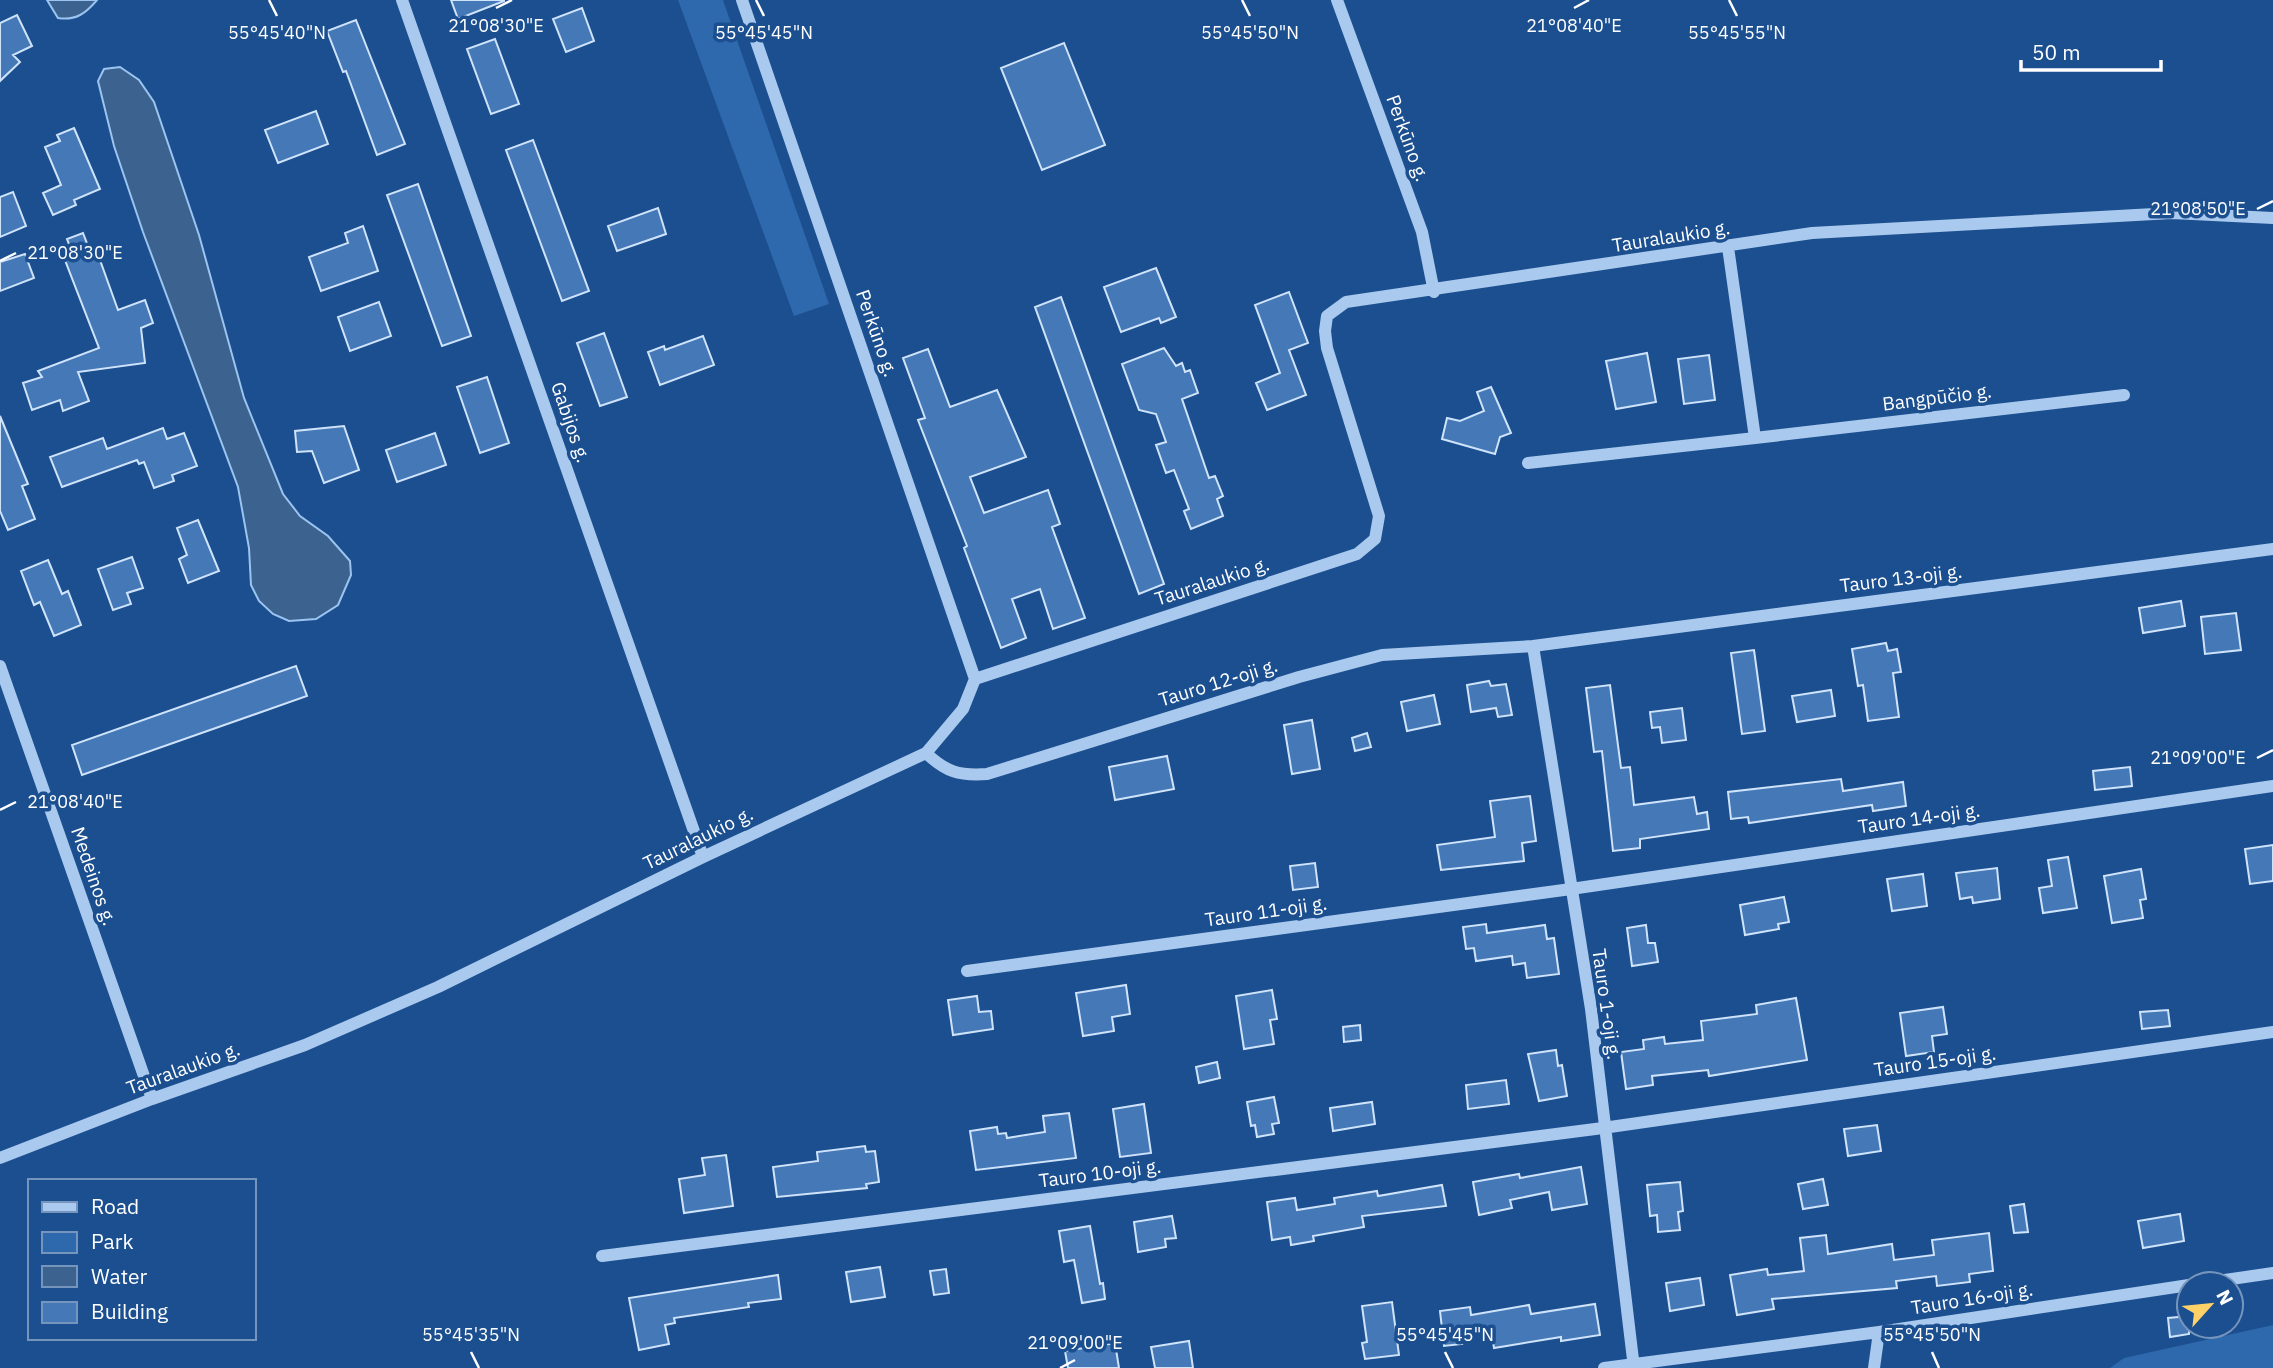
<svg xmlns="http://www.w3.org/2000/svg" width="2273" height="1368" font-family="'IBM Plex Sans',sans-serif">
	<rect width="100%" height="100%" fill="#1b4f8f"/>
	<path fill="#2e69ad" d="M678,0H723L829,304L794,316Z
		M2273,1325V1368H2110L2124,1358Z"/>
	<path fill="#3c6290" stroke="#9cc4f0" stroke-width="2" d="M47,0H97C86,13 76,21 58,18Z
		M120,67L139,80L154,102L199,235L244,398L283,494L300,516L328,536L350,561L351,575L338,605L316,619L289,621L273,614L259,601L251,585L249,548L238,487L143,232L114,146L98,81L104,69Z"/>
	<path fill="#4478b7" stroke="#cfe3fa" stroke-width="2" d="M451,0H504V1L458,19Z
		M582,8L594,41L566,52L553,19Z
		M17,15L32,46L13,55L20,62L0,81V23Z
		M356,20L405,144L377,155L346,71L343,72L327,31Z
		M495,39L519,104L491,114L467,49Z
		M1064,43L1105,145L1042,170L1001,68Z
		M316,111L328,144L278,163L265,130Z
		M74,128L100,189L74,200L76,205L53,215L43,193L61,185L45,147L60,141L57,135Z
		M533,140L589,291L562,301L506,150Z
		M418,184L471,336L442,346L387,195Z
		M13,192L26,226L0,237V197Z
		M658,208L666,234L617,251L608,226Z
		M363,226L378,271L321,291L309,257L348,243L345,233Z
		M83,233L90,251L96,249L118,310L145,300L153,323L141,328L145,363L78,372L89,401L63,411L60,400L32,410L23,383L42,377L38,371L99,348L63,255L72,252L67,239Z
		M25,254L34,278L0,291V262Z
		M1156,268L1176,317L1161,323L1159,318L1121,332L1104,287Z
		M1289,292L1308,343L1289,350L1306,395L1267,410L1256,383L1280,373L1255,305Z
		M1061,297L1164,584L1139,594L1035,307Z
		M379,302L391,336L350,351L338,317Z
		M604,333L627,397L600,406L577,343Z
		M703,336L714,365L660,385L648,352L664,346L665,350Z
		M1164,348L1176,366L1182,363L1185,372L1190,370L1198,393L1182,399L1209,478L1215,476L1223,496L1217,499L1223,516L1191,529L1184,511L1189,509L1174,470L1166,473L1156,445L1166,442L1156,414L1139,410L1122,364Z
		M928,349L950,407L997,390L1026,457L970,477L984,513L1048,490L1060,524L1052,527L1085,618L1053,629L1040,589L1012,599L1026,638L1001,648L964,548L967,546L918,420L925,418L903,358Z
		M1647,353L1656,402L1616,409L1606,361Z
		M1709,355L1715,400L1684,404L1678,359Z
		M487,377L509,443L480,453L457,387Z
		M1491,387L1511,433L1500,437L1495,454L1442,439L1447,418L1460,421L1484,411L1477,392Z
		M0,416L28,484L22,486L35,519L8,530L0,511Z
		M344,426L359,470L324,483L312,451L297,452L295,431Z
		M163,428L167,439L184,433L197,466L172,475L174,481L154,488L144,462L139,464L137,460L62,487L50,457L103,438L107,449Z
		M435,433L446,465L397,482L386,450Z
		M198,520L219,571L188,583L179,559L187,555L177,528Z
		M132,557L143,588L127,593L131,604L113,610L98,569Z
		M48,560L62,594L68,591L81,625L54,636L40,602L34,605L21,571Z
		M2181,601L2185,626L2143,633L2139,608Z
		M2236,613L2241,650L2205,654L2201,617Z
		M1886,643L1888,651L1897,649L1901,672L1893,673L1899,717L1868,721L1863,685L1858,686L1852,649Z
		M1754,650L1765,731L1742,734L1731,653Z
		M296,666L307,696L82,775L72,745Z
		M1489,681L1491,686L1506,684L1512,715L1498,717L1496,708L1471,712L1467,685Z
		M1610,685L1621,768L1630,767L1634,805L1694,797L1697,814L1707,812L1709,829L1640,839V848L1613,851L1602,751L1594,752L1586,688Z
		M1831,690L1835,716L1797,722L1792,696Z
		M1434,695L1440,724L1407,731L1401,702Z
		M1682,708L1686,740L1662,743L1660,727L1652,728L1650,712Z
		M1312,720L1320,769L1292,774L1284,725Z
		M1367,733L1371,747L1355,751L1352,738Z
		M1167,756L1174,789L1115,800L1109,767Z
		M2130,767L2132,786L2095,790L2093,771Z
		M1841,779L1843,791L1903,782L1906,806L1873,811L1872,805L1749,823L1748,817L1731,819L1728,792Z
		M1530,796L1536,841L1522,843L1524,861L1441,870L1437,845L1495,837L1490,801Z
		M2273,845V881L2250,884L2245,849Z
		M2068,857L2077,908L2043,913L2039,888L2052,886L2048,860Z
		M1315,863L1318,887L1293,890L1290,866Z
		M1997,868L2000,899L1973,903L1972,897L1960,899L1956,873Z
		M2141,869L2146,899L2140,900L2143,918L2112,923L2104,876Z
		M1923,874L1927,906L1892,911L1887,879Z
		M1784,897L1789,922L1778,924L1779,929L1745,935L1740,905Z
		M1486,924L1487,933L1545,925L1547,939L1554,938L1559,974L1527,978L1525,963L1513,965L1512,956L1476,961L1474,948L1466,949L1463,927Z
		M1646,925L1648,943H1655L1658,962L1632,966L1627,928Z
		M1126,985L1130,1014L1112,1017L1114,1031L1083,1036L1076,993Z
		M1272,990L1277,1019L1270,1020L1274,1044L1244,1049L1236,996Z
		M977,996L979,1012L991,1011L993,1029L953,1035L948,1000Z
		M1796,998L1807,1060L1709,1076L1708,1070L1652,1076L1653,1085L1626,1089L1621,1052L1644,1049L1643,1040L1664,1037L1665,1044L1703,1040L1701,1021L1757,1014L1756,1005Z
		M1943,1007L1947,1034L1932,1036L1934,1052L1906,1056L1900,1013Z
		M2168,1010L2170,1026L2142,1029L2140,1012Z
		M1360,1025L1361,1040L1344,1042L1343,1027Z
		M1556,1050L1558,1066L1562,1065L1567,1096L1539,1101L1528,1054Z
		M1217,1062L1220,1078L1199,1083L1196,1067Z
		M1506,1080L1509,1104L1468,1109L1466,1085Z
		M1274,1097L1279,1123L1272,1124L1274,1134L1257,1137L1255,1125L1251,1126L1247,1102Z
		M1372,1102L1375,1124L1333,1131L1330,1108Z
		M1144,1104L1151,1153L1120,1157L1113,1109Z
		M1069,1113L1076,1158L976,1170L970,1131L997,1127L998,1134L1006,1133L1007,1138L1045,1132L1043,1116Z
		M1877,1125L1881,1151L1848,1156L1844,1129Z
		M865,1146L866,1152L875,1151L879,1182L866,1184L867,1188L777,1197L773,1167L818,1161L817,1152Z
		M726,1155L733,1206L684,1213L679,1179L705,1175L702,1158Z
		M1581,1167L1587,1204L1552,1210L1549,1192L1510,1200L1512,1208L1479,1215L1473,1182L1519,1174L1520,1178Z
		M1823,1179L1828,1205L1803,1209L1798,1184Z
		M1680,1182L1683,1211L1678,1212L1680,1230L1658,1232L1657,1215L1650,1216L1647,1185Z
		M1442,1185L1446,1206L1362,1216L1364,1227L1313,1236L1314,1241L1291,1245L1290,1237L1272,1240L1267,1202L1295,1198L1297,1210L1335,1204L1334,1198L1377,1191L1378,1196Z
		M2024,1204L2028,1232L2014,1233L2010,1206Z
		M2180,1214L2184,1241L2143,1248L2138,1221Z
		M1172,1216L1176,1238L1165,1239L1166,1247L1138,1252L1134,1222Z
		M1090,1226L1100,1284L1103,1283L1105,1299L1082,1303L1074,1260L1064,1262L1059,1231Z
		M1989,1233L1993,1271L1969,1274L1970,1282L1937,1286L1936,1276L1896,1281L1897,1288L1772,1299L1774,1309L1737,1315L1730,1275L1767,1269L1768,1275L1804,1271L1800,1238L1826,1235L1828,1254L1892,1244L1894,1260L1934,1255L1932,1240Z
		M880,1267L885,1297L851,1302L846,1272Z
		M946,1269L949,1293L934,1295L930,1271Z
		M778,1275L781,1299L748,1303L749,1307L674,1318L675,1323L665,1325L669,1344L639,1350L629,1298Z
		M1700,1278L1704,1305L1670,1311L1666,1283Z
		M1392,1302L1399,1355L1365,1359L1362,1343L1367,1342L1362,1306Z
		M1595,1304L1600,1335L1561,1341V1337L1494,1348L1491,1331L1460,1336L1462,1344L1444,1346L1440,1311L1470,1307L1471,1315L1529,1305L1531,1314Z
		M2189,1316V1334L2170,1337L2168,1318Z
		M1189,1341L1193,1368H1155L1151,1347Z
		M1115,1343L1119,1368H1068L1065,1351Z"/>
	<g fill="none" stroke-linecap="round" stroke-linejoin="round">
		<path stroke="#a9c9ee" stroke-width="12" d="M402,0L703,857
			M742,0L975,679
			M1337,0L1422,232L1434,292
			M1728,247L1755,438L2124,395
			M1528,463L1755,438
			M1533,646L1591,1009L1634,1368
			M0,666L152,1099
			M926,753C946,772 959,776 987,774L1299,677L1382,655L1533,646L2273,549
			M967,971L1571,889L2273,786
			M0,1158L152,1099L305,1045L438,987L703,857L926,753L963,709L975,679L1357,554L1375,539L1379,516L1327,348L1325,331L1327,316L1346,302L1812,233L2172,213L2273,218
			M602,1256L1603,1128L2273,1032
			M2197,1284L2273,1273
			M1604,1368L1879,1332L2189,1285
			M1874,1368L1879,1332"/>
	</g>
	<path fill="none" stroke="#fff" stroke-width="2.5" d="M269,0L277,16M756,0L764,16M1242,0L1250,16M1729,0L1737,16M496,8L512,0M1574,8L1589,0M2257,209L2273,201M0,261L16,253M2257,758L2273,750M0,810L16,802M471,1352L479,1368M1445,1352L1453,1368M1932,1352L1939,1368M1060,1368L1075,1360"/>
	<g text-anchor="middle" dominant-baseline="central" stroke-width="7" stroke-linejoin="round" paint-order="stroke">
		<g font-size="19" fill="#fff" stroke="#1b4f8f">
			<text transform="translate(1408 138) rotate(70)">Perkūno g.</text>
			<text transform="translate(1671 236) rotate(-9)">Tauralaukio g.</text>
			<text transform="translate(877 333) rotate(71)">Perkūno g.</text>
			<text transform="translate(1937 397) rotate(-7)">Bangpūčio g.</text>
			<text transform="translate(571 422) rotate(71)">Gabijos g.</text>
			<text transform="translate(1901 578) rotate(-7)">Tauro 13-oji g.</text>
			<text transform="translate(1212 581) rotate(-18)">Tauralaukio g.</text>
			<text transform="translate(1218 682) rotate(-17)">Tauro 12-oji g.</text>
			<text transform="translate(1919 818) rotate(-8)">Tauro 14-oji g.</text>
			<text transform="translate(698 838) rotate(-26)">Tauralaukio g.</text>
			<text transform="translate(94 876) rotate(71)">Medeinos g.</text>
			<text transform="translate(1266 911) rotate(-8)">Tauro 11-oji g.</text>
			<text transform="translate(1607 1004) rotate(82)">Tauro 1-oji g.</text>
			<text transform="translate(1935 1061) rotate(-8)">Tauro 15-oji g.</text>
			<text transform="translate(183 1068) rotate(-20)">Tauralaukio g.</text>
			<text transform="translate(1100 1173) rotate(-7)">Tauro 10-oji g.</text>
			<text transform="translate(1972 1298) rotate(-9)">Tauro 16-oji g.</text>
		</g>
	</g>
	<g font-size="18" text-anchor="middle" fill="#fff" stroke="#1b4f8f" stroke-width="7" stroke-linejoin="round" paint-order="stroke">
		<text x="1574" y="32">21°08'40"E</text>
		<text x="496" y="32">21°08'30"E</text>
		<text x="277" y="39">55°45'40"N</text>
		<text x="764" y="39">55°45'45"N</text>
		<text x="1250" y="39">55°45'50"N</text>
		<text x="1737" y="39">55°45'55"N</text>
		<text x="2198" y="215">21°08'50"E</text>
		<text x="75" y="259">21°08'30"E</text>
		<text x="2198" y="764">21°09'00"E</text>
		<text x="75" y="808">21°08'40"E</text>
		<text x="471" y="1341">55°45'35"N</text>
		<text x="1445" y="1341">55°45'45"N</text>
		<text x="1932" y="1341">55°45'50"N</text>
		<text x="1075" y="1349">21°09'00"E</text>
	</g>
	<rect x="28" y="1179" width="228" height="161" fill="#1b4f8f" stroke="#7695bc" stroke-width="2"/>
	<rect x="42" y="1202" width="35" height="10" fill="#a9c9ee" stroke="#7695bc" stroke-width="2"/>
	<text x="91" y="1214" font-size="21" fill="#ffffff">Road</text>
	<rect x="42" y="1232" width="35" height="21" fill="#2e69ad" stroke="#7695bc" stroke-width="2"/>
	<text x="91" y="1249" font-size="21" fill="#ffffff">Park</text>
	<rect x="42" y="1266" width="35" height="21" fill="#3c6290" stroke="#7695bc" stroke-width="2"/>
	<text x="91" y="1284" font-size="21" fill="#ffffff">Water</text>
	<rect x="42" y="1302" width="35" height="21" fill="#4478b7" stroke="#7695bc" stroke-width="2"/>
	<text x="91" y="1319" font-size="21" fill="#ffffff">Building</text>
	<g transform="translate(2210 1305) rotate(63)"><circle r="33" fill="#1b4f8f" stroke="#7695bc" stroke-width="2"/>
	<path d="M0-5L12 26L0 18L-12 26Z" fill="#ffd166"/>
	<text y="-10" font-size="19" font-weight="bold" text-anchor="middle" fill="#ffffff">N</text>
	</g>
	<path d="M2021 60v10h140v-10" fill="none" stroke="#ffffff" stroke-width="3.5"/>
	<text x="2032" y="60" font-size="21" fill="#ffffff" stroke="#1b4f8f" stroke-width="5" paint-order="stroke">50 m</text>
</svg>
